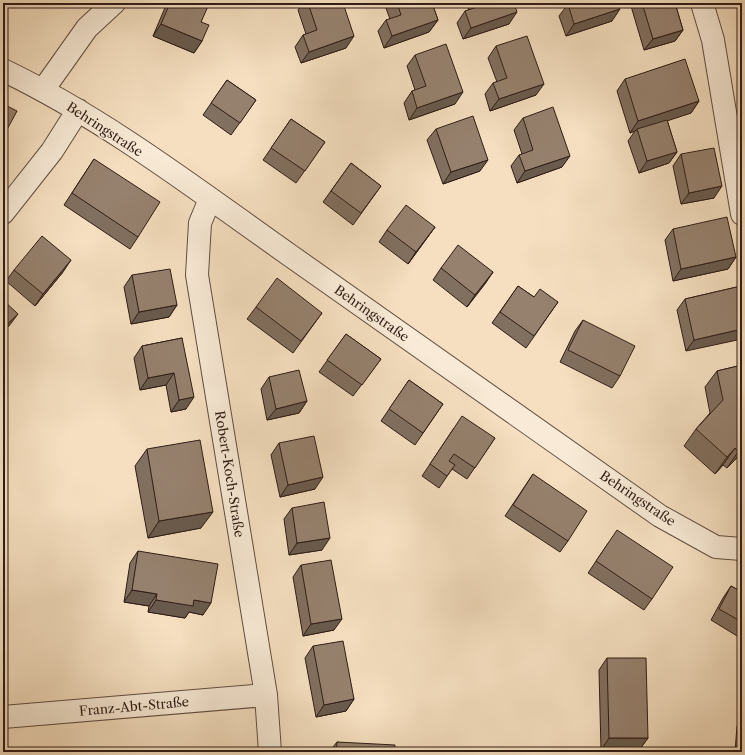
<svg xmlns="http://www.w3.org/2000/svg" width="745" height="755" font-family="'Libre Caslon Text',serif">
	<rect width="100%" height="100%" fill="#f5dfc0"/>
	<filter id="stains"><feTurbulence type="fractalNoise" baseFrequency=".005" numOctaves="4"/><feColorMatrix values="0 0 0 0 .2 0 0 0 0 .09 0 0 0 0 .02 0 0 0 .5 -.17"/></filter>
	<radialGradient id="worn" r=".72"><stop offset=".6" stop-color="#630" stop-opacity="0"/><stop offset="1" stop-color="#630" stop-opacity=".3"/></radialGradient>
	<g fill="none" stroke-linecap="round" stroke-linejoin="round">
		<defs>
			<path id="minor" d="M702,3L713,40L742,214
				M3,70C105,119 196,189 288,254C412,341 536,428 660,516L716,547L742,549
				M43,90L87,28L114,3
				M210,199L200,223L197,275L266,695L270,752
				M3,213L52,151L78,110
				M3,717L266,695"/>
		</defs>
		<use href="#minor" stroke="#604d40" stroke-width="24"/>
		<use href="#minor" stroke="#f8ead6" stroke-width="22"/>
	</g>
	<path fill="#816f5f" stroke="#2f1c16" d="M167,3H207L201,22L202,41L194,53L153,36Z
		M303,3H343L346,48L301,63L295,47L303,35L306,34L298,10Z
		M384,3H432L438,20L429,32L384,48L378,31L386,20L390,19Z
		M466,3H514L509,24L463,39L457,23L465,11L469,10Z
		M634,3H675L683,30L675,41L644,50L631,6Z
		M568,4L612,21L566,36L559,16Z
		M496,46L536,95L490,111L485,94L493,83L497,82L488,58Z
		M415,55L455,104L409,120L404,103L412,91L415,90L407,66Z
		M625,79L699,101L691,113L667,120L677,152L669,163L639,173L628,141L635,131L630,133L617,91Z
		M227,80L256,100L231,135L203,115Z
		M523,118L562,167L517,183L511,166L519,155L522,154L514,130Z
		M291,119L325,142L296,183L263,160Z
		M436,129L480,171L443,184L427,140Z
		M681,154L714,198L681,204L673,166Z
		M94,159L138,237L130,249L64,205Z
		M351,163L381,186L353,225L323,202Z
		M435,227L408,264L379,242L387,230Z
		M673,229L736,257L728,269L673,281L665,240Z
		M441,268L493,272L467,307L433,280Z
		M14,270L63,272L35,306L6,281Z
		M132,275L177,305L169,317L131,324L124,287Z
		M518,286L534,297L558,302L526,348L492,323Z
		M741,286L686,351L677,310L685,299Z
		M256,307L322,313L293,353L247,319Z
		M583,320L620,376L612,388L560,362L575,331Z
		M346,334L381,359L353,396L319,372Z
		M182,338L186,409L171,412L166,385L140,390L134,358L142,346Z
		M742,365V449L736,459L727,468L723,465L715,474L684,446L696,429L710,413L705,387L717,371Z
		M269,377L307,401L299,413L267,420L261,389Z
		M409,380L443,404L415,445L381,421Z
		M454,428L495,438L467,479L452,469L439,488L422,476Z
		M279,443L315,489L280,497L271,455Z
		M147,449L201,528L148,538L135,466Z
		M533,474L568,541L560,552L505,516Z
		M292,508L322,550L289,555L284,519Z
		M609,542L652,599L644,610L588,573Z
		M138,551L203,615L189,612L185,618L148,612L149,606L124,602L130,563Z
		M301,565L334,630L303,636L293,577Z
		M731,586L742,592V639L711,620L723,598Z
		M313,646L354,699L346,711L316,717L305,658Z
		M607,658L648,738L640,749L601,750L599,670Z
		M742,720V752H735L737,726Z
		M337,742L395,752H329Z"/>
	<path fill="#695a4d" stroke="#2f1c16" d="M620,9L612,21L566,36L574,24Z
		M517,12L509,24L463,39L471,28Z
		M438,20L429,32L384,48L392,36Z
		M161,24L202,41L194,53L153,36Z
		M683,30L675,41L644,50L653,39Z
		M354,36L346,48L301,63L309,52Z
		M544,84L536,95L490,111L499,99Z
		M463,92L455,104L409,120L417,108Z
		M699,101L691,113L637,131V129L635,131L630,133L638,121Z
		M677,152L669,163L639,173L647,161Z
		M570,156L562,167L517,183L525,171Z
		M488,160L480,171L443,184L451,172Z
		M722,186L714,198L681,204L689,193Z
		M435,227L427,238L408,264L416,252Z
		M736,257L728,269L673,281L681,269Z
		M71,260L63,272L35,306L43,294Z
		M493,272L485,284L467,307L475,295Z
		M177,305L169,317L131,324L139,312Z
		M18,314L9,326L3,332V328Z
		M742,329V339L686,351L694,340Z
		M174,373L166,385L140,390L148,378Z
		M194,397L186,409L171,412L179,400Z
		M307,401L299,413L267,420L276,409Z
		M735,448L723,465L715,474L727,457Z
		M742,448V449L736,459L727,468L738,452Z
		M323,477L315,489L280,497L288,485Z
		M213,512L201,528L148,538L159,521Z
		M330,538L322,550L289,555L297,543Z
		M132,590L157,594L149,606L124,602Z
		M156,600H194L211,603L203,615L189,612L185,618L148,612Z
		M342,619L334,630L303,636L311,624Z
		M6,664L3,669V665Z
		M354,699L346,711L316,717L324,705Z
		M609,738H648L640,749L601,750Z"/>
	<path fill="#96816e" stroke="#2f1c16" d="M170,3H207L209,4L201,22L209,25L202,41L161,24Z
		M308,3H343L354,36L309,52L303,35L317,30Z
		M397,3H432L438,20L392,36L386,20L401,15Z
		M479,3H514L517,12L471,28L465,11L480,6Z
		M571,3H618L620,9L574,24L568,4Z
		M642,3H675L683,30L653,39Z
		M527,36L544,84L499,99L493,83L507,78L496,46Z
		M446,44L463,92L417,108L412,91L426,86L415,55Z
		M685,59L699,101L638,121L625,79Z
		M227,80L256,100L240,123L211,103Z
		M3,104L17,111L3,137Z
		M553,107L570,156L525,171L519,155L533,150L523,118Z
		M473,116L488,160L451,172L436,129Z
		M291,119L325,142L305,171L271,148Z
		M667,120L677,152L647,161L637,129Z
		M714,148L722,186L689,193L681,154Z
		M94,159L160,202L138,237L72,193Z
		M351,163L381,186L361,213L331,191Z
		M406,205L435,227L416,252L387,230Z
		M727,217L736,257L681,269L673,229Z
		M42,236L71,260L43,294L14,270Z
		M458,245L493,272L475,295L441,268Z
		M170,269L177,305L139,312L132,275Z
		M277,278L322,313L301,341L256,307Z
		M518,286L534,297L540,289L558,302L534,336L500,312Z
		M741,286L742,290V329L694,340L685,299Z
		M3,300L18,314L3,328Z
		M583,320L635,346L620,376L568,350Z
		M346,334L381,359L362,385L327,360Z
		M182,338L194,397L179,400L174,373L148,378L142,346Z
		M742,365V448L738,452L735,448L727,457L696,429L723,400L717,371Z
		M299,370L307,401L276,409L269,377Z
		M409,380L443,404L423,433L389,409Z
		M462,416L495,438L475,468L454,454L449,461L455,465L447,476L430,464Z
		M314,436L323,477L288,485L279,443Z
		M200,440L213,512L159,521L147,449Z
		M533,474L587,511L568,541L513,505Z
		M324,502L330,538L297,543L292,508Z
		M617,530L673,567L652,599L596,561Z
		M138,551L218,564L211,603L194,600L193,606L156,600L157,594L132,590Z
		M331,560L342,619L311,624L301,565Z
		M731,586L742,592V622L719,609Z
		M343,641L354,699L324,705L313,646Z
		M3,642L6,664L3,665Z
		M607,658H646L648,738H609Z
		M337,742L395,745V752H336Z
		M142,747L148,752H138Z"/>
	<g text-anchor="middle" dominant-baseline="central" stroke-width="3.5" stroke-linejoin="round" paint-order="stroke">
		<g font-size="13" fill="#2f1c16" stroke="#f8ead6">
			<text transform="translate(105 129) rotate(33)">Behringstraße</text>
			<text transform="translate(372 313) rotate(35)">Behringstraße</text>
			<text transform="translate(230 474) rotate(81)">Robert-Koch-Straße</text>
			<text transform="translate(638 498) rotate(34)">Behringstraße</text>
			<text transform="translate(134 706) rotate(-5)">Franz-Abt-Straße</text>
		</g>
	</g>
	<rect width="745" height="755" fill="none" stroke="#f5dfc0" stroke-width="16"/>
	<rect x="4" y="4" width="737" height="747" fill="none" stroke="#2f1c16" stroke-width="2"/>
	<rect x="8" y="8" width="729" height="739" fill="none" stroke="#2f1c16"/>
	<rect width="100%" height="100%" filter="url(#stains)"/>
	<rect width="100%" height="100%" fill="url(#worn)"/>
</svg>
